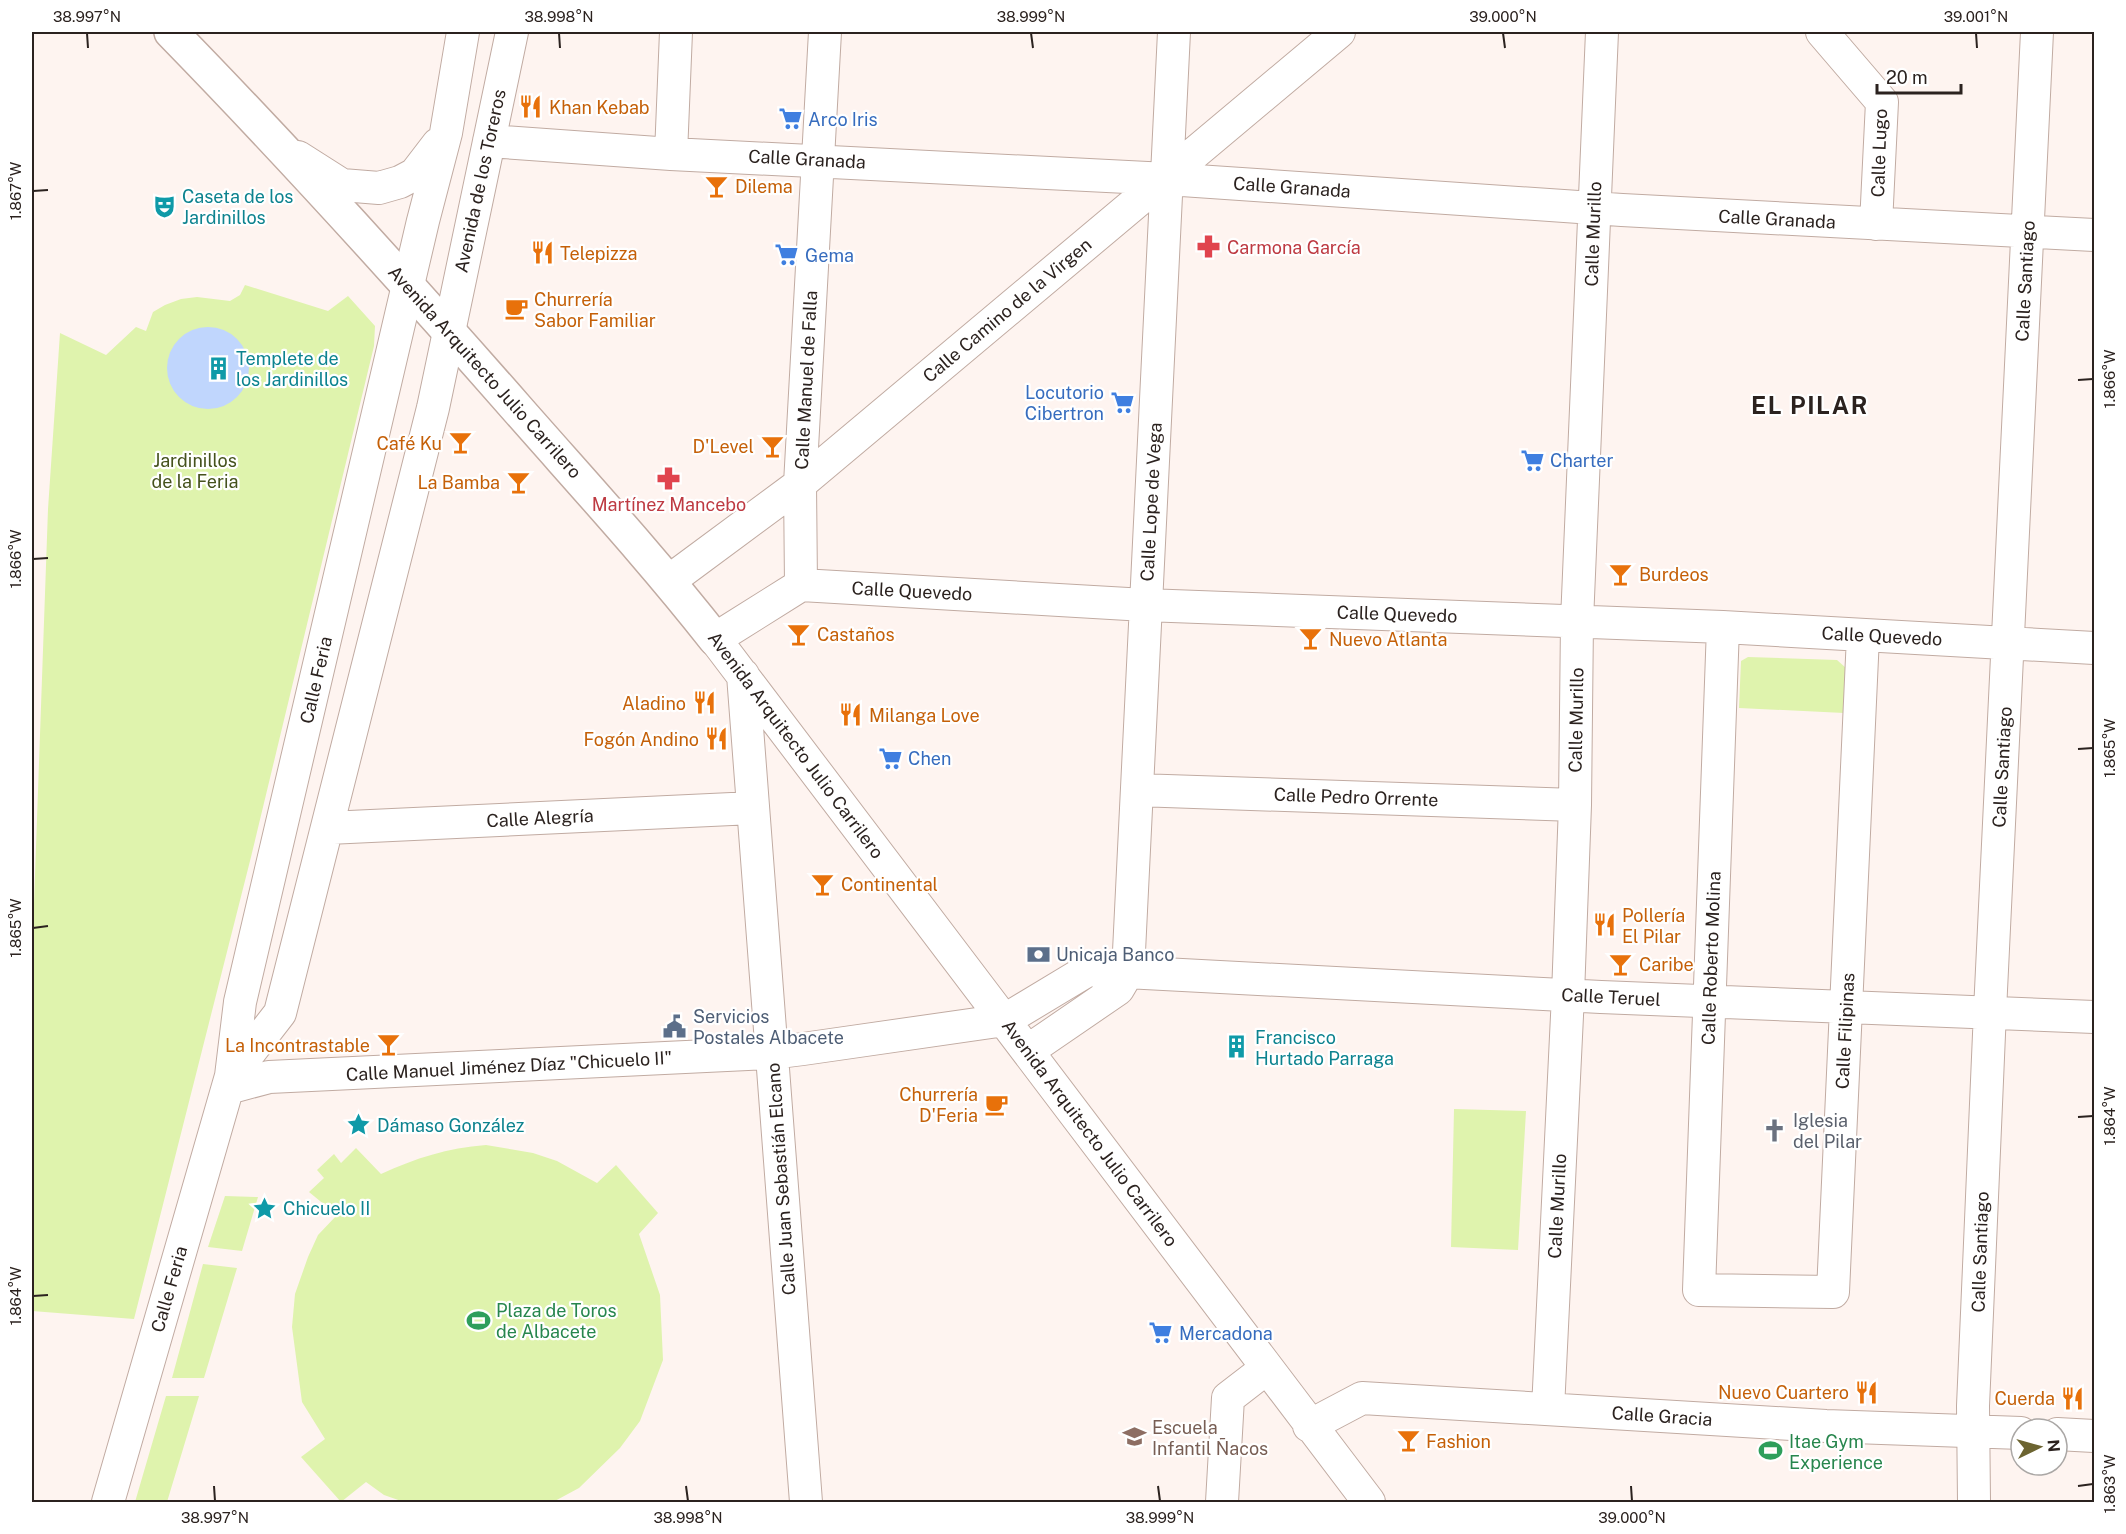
<svg xmlns="http://www.w3.org/2000/svg" width="2126" height="1534" font-family="'Public Sans',sans-serif">
	<rect width="100%" height="100%" fill="#fef4f0"/>
	<path fill="#dff3ad" d="M245,285L328,311L348,296L375,326L374,346L251,857L134,1319L32,1311V960L48,509L60,333L106,355L136,327L146,331L153,312L165,305L181,299L197,297L230,301L240,295Z
		M1748,657L1837,660L1846,668L1844,713L1739,708L1741,661Z
		M1454,1109L1526,1111L1518,1250L1451,1247Z
		M486,1145L533,1153L557,1161L597,1183L616,1165L658,1213L639,1234L660,1295L663,1360L640,1421L620,1448L579,1488L553,1502H404L384,1495L366,1482L341,1502L301,1457L325,1439L302,1402L292,1327L295,1294L308,1257L318,1235L337,1215L309,1192L324,1178L317,1170L334,1154L341,1163L356,1148L381,1174C416,1158 447,1148 486,1145Z
		M225,1196L258,1197L242,1251L208,1247Z
		M203,1264L237,1268L204,1378H172Z
		M166,1396H199L167,1502H135Z"/>
	<path fill="#c0d6fd" d="M167 368a41 41 0 1 1 82 0a41 41 0 1 1-82 0Z"/>
	<g fill="none" stroke-linecap="round" stroke-linejoin="round">
		<defs>
			<path id="street" d="M1822,32L1882,102L1876,224
				M489,141L671,154L1167,179L1622,210L2094,235
				M671,154L676,32
				M298,157L342,185L379,188L400,182L415,174L438,144
				M669,581L800,484L1339,32
				M801,585L800,484L825,32
				M1723,627L1699,1290L1833,1292L1863,636
				M743,675L806,1502
				M1137,790L1575,805
				M328,828L753,808
				M1029,1050L1118,989L1128,972L1174,32
				M232,1075L280,1013L433,408L512,32
				M228,1088L269,1077L771,1053L803,1049L1005,1020L1088,970L1601,997L2094,1017
				M1548,1409L1568,995L1575,805L1577,621L1602,32
				M1309,1426L1362,1398L1826,1426L2021,1433
				M2057,1434L2094,1436
				M108,1502L231,1076L240,1002L423,221L446,133L463,32
				M1222,1502L1228,1398L1267,1368
				M1369,1502L715,639L801,585L1145,605L1723,627L2094,648
				M1974,1502L1973,1406L1990,1011L2037,32"/>
			<path id="secondary" d="M171,32C291,155 406,282 520,412C586,487 653,560 715,639"/>
		</defs>
		<use href="#street" stroke="#c1aba2" stroke-width="34"/>
		<use href="#secondary" stroke="#c1aba2" stroke-width="36"/>
		<use href="#street" stroke="#fff" stroke-width="32"/>
		<use href="#secondary" stroke="#fff" stroke-width="33"/>
	</g>
	<path fill="none" stroke="#2b221f" stroke-width="2" d="M87,33L88,48M559,33L560,48M1031,33L1033,48M1503,33L1505,48M1976,33L1977,48M33,191L48,190M2078,380L2093,379M33,559L48,558M2078,749L2093,748M33,928L48,926M2078,1117L2093,1116M33,1296L48,1295M214,1486L215,1501M686,1486L688,1501M1158,1486L1160,1501M1631,1486L1632,1501M2078,1486L2093,1484"/>
	<defs>
		<symbol id="restaurant-bare" viewBox="-9 -9 18 18"><path d="M-5-6h1v4h1v-4h1v4h1v-4h1v5L-1.5 .5V6h-2V.5L-5-1ZM5-6V6H3V1.5H1.5Q1.5-4 5-6Z" fill="#e8710a" stroke="#fff" stroke-width="2.5" paint-order="stroke"/></symbol>
		<symbol id="supermarket-bare" viewBox="-9 -9 18 18"><path d="M-6-5.5h2.5l.6 2H6L4.5 2H-2.5L-4.4-4H-6ZM-1.5 3.2a1.3 1.3 0 1 0 .1 0ZM3 3.2a1.3 1.3 0 1 0 .1 0Z" fill="#3f7fe0" stroke="#fff" stroke-width="2.5" paint-order="stroke"/></symbol>
		<symbol id="bar-bare" viewBox="-9 -9 18 18"><path d="M-6-5H6L.8 .8V4.5H3.5V6h-7V4.5H-.8V.8Z" fill="#e8710a" stroke="#fff" stroke-width="2.5" paint-order="stroke"/></symbol>
		<symbol id="theatre-bare" viewBox="-9 -9 18 18"><path d="M-5-5.5Q0-4 5-5.5V0Q5 5 0 6Q-5 5-5 0ZM-3.3-2.5H-1v1.5H-3.3ZM1-2.5H3.3v1.5H1ZM-2.8 1Q0 5.5 2.8 1Z" fill="#0f9aa8" stroke="#fff" stroke-width="2.5" paint-order="stroke"/></symbol>
		<symbol id="pharmacy-bare" viewBox="-9 -9 18 18"><path d="M-2-6h4v4h4v4h-4v4h-4v-4h-4v-4h4Z" fill="#e0444e" stroke="#fff" stroke-width="2.5" paint-order="stroke"/></symbol>
		<symbol id="cafe-bare" viewBox="-9 -9 18 18"><path d="M-5.5-4.5H6V0H3Q3 3.5 0 3.5H-2.5Q-5.5 3.5-5.5 0ZM3-3.2v2h1.7v-2ZM-6 4.5H4V6H-6Z" fill="#e8710a" stroke="#fff" stroke-width="2.5" paint-order="stroke"/></symbol>
		<symbol id="building-bare" viewBox="-9 -9 18 18"><path d="M-4-6H4V6H1V3H-1V6H-4ZM-2.5-4.3h1.7v1.8h-1.7ZM.8-4.3h1.7v1.8H.8ZM-2.5-1h1.7V.8h-1.7ZM.8-1h1.7V.8H.8Z" fill="#0f9aa8" stroke="#fff" stroke-width="2.5" paint-order="stroke"/></symbol>
		<symbol id="bank-bare" viewBox="-9 -9 18 18"><path d="M-6-4H6V4H-6ZM0-2.3a2.3 2.3 0 1 0 0 4.6a2.3 2.3 0 1 0 0-4.6Z" fill="#5c6f8a" stroke="#fff" stroke-width="2.5" paint-order="stroke"/></symbol>
		<symbol id="civic-bare" viewBox="-9 -9 18 18"><path d="M-.6-6.5H3V-4.5H.6V-3L4-1V1h2V6H-6V1h2V-1L-.6-3ZM-1.2 2.5V6h2.4V2.5Z" fill="#5c6f8a" stroke="#fff" stroke-width="2.5" paint-order="stroke"/></symbol>
		<symbol id="sight-bare" viewBox="-9 -9 18 18"><path d="M0-6L1.8-2.2L6-1.7L2.9 1.2L3.7 5.4L0 3.3L-3.7 5.4L-2.9 1.2L-6-1.7L-1.8-2.2Z" fill="#0f9aa8" stroke="#fff" stroke-width="2.5" paint-order="stroke"/></symbol>
		<symbol id="church-bare" viewBox="-9 -9 18 18"><path d="M-1.2-6h2.4v3.5h3.3v2.4h-3.3V6h-2.4V-.1h-3.3v-2.4h3.3Z" fill="#6b7280" stroke="#fff" stroke-width="2.5" paint-order="stroke"/></symbol>
		<symbol id="stadium-bare" viewBox="-9 -9 18 18"><path d="M0-5a6.5 5 0 1 0 0 10a6.5 5 0 1 0 0-10ZM-3.5-1.8h7v3.6h-7Z" fill="#2e9e5b" stroke="#fff" stroke-width="2.5" paint-order="stroke"/></symbol>
		<symbol id="school-bare" viewBox="-9 -9 18 18"><path d="M0-5L7-2L0 1L-7-2ZM-4 1L0 2.5L4 1V4Q0 6-4 4Z" fill="#8d6e63" stroke="#fff" stroke-width="2.5" paint-order="stroke"/></symbol>
	</defs>
	<g fill-rule="evenodd">
		<use href="#restaurant-bare" x="514" y="90" width="33" height="33"/>
		<use href="#supermarket-bare" x="774" y="102" width="33" height="33"/>
		<use href="#bar-bare" x="700" y="170" width="33" height="33"/>
		<use href="#theatre-bare" x="148" y="190" width="33" height="33"/>
		<use href="#pharmacy-bare" x="1192" y="230" width="33" height="33"/>
		<use href="#restaurant-bare" x="526" y="236" width="33" height="33"/>
		<use href="#supermarket-bare" x="770" y="238" width="33" height="33"/>
		<use href="#cafe-bare" x="500" y="292" width="33" height="33"/>
		<use href="#building-bare" x="202" y="352" width="33" height="33"/>
		<use href="#supermarket-bare" x="1106" y="386" width="33" height="33"/>
		<use href="#bar-bare" x="444" y="426" width="33" height="33"/>
		<use href="#bar-bare" x="756" y="430" width="33" height="33"/>
		<use href="#supermarket-bare" x="1516" y="444" width="33" height="33"/>
		<use href="#pharmacy-bare" x="652" y="462" width="33" height="33"/>
		<use href="#bar-bare" x="502" y="466" width="33" height="33"/>
		<use href="#bar-bare" x="1604" y="558" width="33" height="33"/>
		<use href="#bar-bare" x="782" y="618" width="33" height="33"/>
		<use href="#bar-bare" x="1294" y="622" width="33" height="33"/>
		<use href="#restaurant-bare" x="688" y="686" width="33" height="33"/>
		<use href="#restaurant-bare" x="834" y="698" width="33" height="33"/>
		<use href="#restaurant-bare" x="700" y="722" width="33" height="33"/>
		<use href="#supermarket-bare" x="874" y="742" width="33" height="33"/>
		<use href="#bar-bare" x="806" y="868" width="33" height="33"/>
		<use href="#restaurant-bare" x="1588" y="908" width="33" height="33"/>
		<use href="#bank-bare" x="1022" y="938" width="33" height="33"/>
		<use href="#bar-bare" x="1604" y="948" width="33" height="33"/>
		<use href="#civic-bare" x="658" y="1010" width="33" height="33"/>
		<use href="#bar-bare" x="372" y="1028" width="33" height="33"/>
		<use href="#building-bare" x="1220" y="1030" width="33" height="33"/>
		<use href="#cafe-bare" x="980" y="1088" width="33" height="33"/>
		<use href="#sight-bare" x="342" y="1108" width="33" height="33"/>
		<use href="#church-bare" x="1758" y="1114" width="33" height="33"/>
		<use href="#sight-bare" x="248" y="1192" width="33" height="33"/>
		<use href="#stadium-bare" x="462" y="1304" width="33" height="33"/>
		<use href="#supermarket-bare" x="1144" y="1316" width="33" height="33"/>
		<use href="#restaurant-bare" x="1850" y="1376" width="33" height="33"/>
		<use href="#restaurant-bare" x="2056" y="1382" width="33" height="33"/>
		<use href="#school-bare" x="1118" y="1420" width="33" height="33"/>
		<use href="#bar-bare" x="1392" y="1424" width="33" height="33"/>
		<use href="#stadium-bare" x="1754" y="1434" width="33" height="33"/>
	</g>
	<g text-anchor="middle" dominant-baseline="central" stroke-width="4.5" stroke-linejoin="round" paint-order="stroke">
		<g font-size="18" fill="#c56008" stroke="#fff" text-anchor="start">
			<text x="549" y="107">Khan Kebab</text>
			<text x="735" y="186">Dilema</text>
			<text x="560" y="253">Telepizza</text>
			<text x="534" y="299">Churrería<tspan x="534" dy="21">Sabor Familiar</tspan></text>
			<text x="442" y="443" text-anchor="end">Café Ku</text>
			<text x="754" y="446" text-anchor="end">D'Level</text>
			<text x="500" y="482" text-anchor="end">La Bamba</text>
			<text x="1639" y="574">Burdeos</text>
			<text x="817" y="634">Castaños</text>
			<text x="1329" y="639">Nuevo Atlanta</text>
			<text x="686" y="703" text-anchor="end">Aladino</text>
			<text x="869" y="715">Milanga Love</text>
			<text x="699" y="739" text-anchor="end">Fogón Andino</text>
			<text x="841" y="884">Continental</text>
			<text x="1622" y="915">Pollería<tspan x="1622" dy="21">El Pilar</tspan></text>
			<text x="1639" y="964">Caribe</text>
			<text x="370" y="1045" text-anchor="end">La Incontrastable</text>
			<text x="978" y="1094" text-anchor="end">Churrería<tspan x="978" dy="21">D'Feria</tspan></text>
			<text x="1849" y="1392" text-anchor="end">Nuevo Cuartero</text>
			<text x="2055" y="1398" text-anchor="end">Cuerda</text>
			<text x="1426" y="1441">Fashion</text>
		</g>
		<g font-size="18" fill="#366cbe" stroke="#fff" text-anchor="start">
			<text x="808" y="119">Arco Iris</text>
			<text x="805" y="255">Gema</text>
			<text x="1104" y="392" text-anchor="end">Locutorio<tspan x="1104" dy="21">Cibertron</tspan></text>
			<text x="1550" y="460">Charter</text>
			<text x="908" y="758">Chen</text>
			<text x="1179" y="1333">Mercadona</text>
		</g>
		<g font-size="18" fill="#2b221f" stroke="#fff">
			<text transform="translate(1879 153) rotate(-88)">Calle Lugo</text>
			<text transform="translate(807 159) rotate(3)">Calle Granada</text>
			<text transform="translate(480 181) rotate(-78)">Avenida de los Toreros</text>
			<text transform="translate(1292 187) rotate(4)">Calle Granada</text>
			<text transform="translate(1777 219) rotate(3)">Calle Granada</text>
			<text transform="translate(1593 234) rotate(-88)">Calle Murillo</text>
			<text transform="translate(2025 281) rotate(-87)">Calle Santiago</text>
			<text transform="translate(1007 310) rotate(-40)">Calle Camino de la Virgen</text>
			<text transform="translate(485 372) rotate(48)">Avenida Arquitecto Julio Carrilero</text>
			<text transform="translate(806 380) rotate(-87)">Calle Manuel de Falla</text>
			<text transform="translate(1151 502) rotate(-87)">Calle Lope de Vega</text>
			<text transform="translate(912 591) rotate(3)">Calle Quevedo</text>
			<text transform="translate(1397 614) rotate(2)">Calle Quevedo</text>
			<text transform="translate(1882 636) rotate(3)">Calle Quevedo</text>
			<text transform="translate(316 680) rotate(-77)">Calle Feria</text>
			<text transform="translate(1576 720) rotate(-89)">Calle Murillo</text>
			<text transform="translate(796 745) rotate(53)">Avenida Arquitecto Julio Carrilero</text>
			<text transform="translate(2002 767) rotate(-87)">Calle Santiago</text>
			<text transform="translate(1356 797) rotate(2)">Calle Pedro Orrente</text>
			<text transform="translate(540 818) rotate(-3)">Calle Alegría</text>
			<text transform="translate(1711 958) rotate(-88)">Calle Roberto Molina</text>
			<text transform="translate(1611 997) rotate(3)">Calle Teruel</text>
			<text transform="translate(1845 1031) rotate(-87)">Calle Filipinas</text>
			<text transform="translate(509 1066) rotate(-3)">Calle Manuel Jiménez Díaz "Chicuelo II"</text>
			<text transform="translate(1090 1133) rotate(53)">Avenida Arquitecto Julio Carrilero</text>
			<text transform="translate(781 1179) rotate(-94)">Calle Juan Sebastián Elcano</text>
			<text transform="translate(1557 1206) rotate(-87)">Calle Murillo</text>
			<text transform="translate(1980 1252) rotate(-88)">Calle Santiago</text>
			<text transform="translate(169 1289) rotate(-74)">Calle Feria</text>
			<text transform="translate(1662 1416) rotate(4)">Calle Gracia</text>
		</g>
		<g font-size="18" fill="#0d838f" stroke="#fff" text-anchor="start">
			<text x="182" y="196">Caseta de los<tspan x="182" dy="21">Jardinillos</tspan></text>
			<text x="236" y="358">Templete de<tspan x="236" dy="21">los Jardinillos</tspan></text>
			<text x="1255" y="1037">Francisco<tspan x="1255" dy="21">Hurtado Parraga</tspan></text>
			<text x="377" y="1125">Dámaso González</text>
			<text x="283" y="1208">Chicuelo II</text>
		</g>
		<g font-size="18" fill="#be3a42" stroke="#fff" text-anchor="start">
			<text x="1227" y="247">Carmona García</text>
			<text x="669" y="504" text-anchor="middle">Martínez Mancebo</text>
		</g>
		<g font-size="18" fill="#45521d" stroke="#fff">
			<text x="195" y="460">Jardinillos<tspan x="195" dy="21">de la Feria</tspan></text>
		</g>
		<g font-size="18" fill="#4e5e75" stroke="#fff" text-anchor="start">
			<text x="1056" y="954">Unicaja Banco</text>
			<text x="693" y="1016">Servicios<tspan x="693" dy="21">Postales Albacete</tspan></text>
		</g>
		<g font-size="18" fill="#5b616d" stroke="#fff" text-anchor="start">
			<text x="1793" y="1120">Iglesia<tspan x="1793" dy="21">del Pilar</tspan></text>
		</g>
		<g font-size="18" fill="#27864d" stroke="#fff" text-anchor="start">
			<text x="496" y="1310">Plaza de Toros<tspan x="496" dy="21">de Albacete</tspan></text>
			<text x="1789" y="1441">Itae Gym<tspan x="1789" dy="21">Experience</tspan></text>
		</g>
		<g font-size="18" fill="#785e54" stroke="#fff" text-anchor="start">
			<text x="1152" y="1427">Escuela<tspan x="1152" dy="21">Infantil Ñacos</tspan></text>
		</g>
		<g font-size="24" font-weight="bold" letter-spacing="1.5" fill="#2b221f" stroke="#fff">
			<text x="1810" y="405">EL PILAR</text>
		</g>
	</g>
	<rect width="2126" height="1534" fill="none" stroke="#ffffff" stroke-width="66"/>
	<g transform="translate(2039 1447) rotate(85)"><circle r="28" fill="#ffffff" stroke="#aaa7a5" stroke-width="1.5"/>
	<path d="M0-4.5L10 22L0 15L-10 22Z" fill="#6c6431"/>
	<text y="-9" font-size="16" font-weight="bold" text-anchor="middle" fill="#2b221f">N</text>
	</g>
	<path d="M1877 84v9h84v-9" fill="none" stroke="#2b221f" stroke-width="3"/>
	<text x="1886" y="84" font-size="18" fill="#2b221f" stroke="#ffffff" stroke-width="4.5" paint-order="stroke">20 m</text>
	<rect x="33" y="33" width="2060" height="1468" fill="none" stroke="#2b221f" stroke-width="2"/>
	<g font-size="15" text-anchor="middle" fill="#2b221f">
		<text x="87" y="22">38.997°N</text>
		<text x="559" y="22">38.998°N</text>
		<text x="1031" y="22">38.999°N</text>
		<text x="1503" y="22">39.000°N</text>
		<text x="1976" y="22">39.001°N</text>
		<text transform="translate(16 191) rotate(-90)" y="5">1.867°W</text>
		<text transform="translate(2110 379) rotate(-90)" y="5">1.866°W</text>
		<text transform="translate(16 559) rotate(-90)" y="5">1.866°W</text>
		<text transform="translate(2110 748) rotate(-90)" y="5">1.865°W</text>
		<text transform="translate(16 928) rotate(-90)" y="5">1.865°W</text>
		<text transform="translate(2110 1116) rotate(-90)" y="5">1.864°W</text>
		<text transform="translate(16 1296) rotate(-90)" y="5">1.864°W</text>
		<text transform="translate(2110 1484) rotate(-90)" y="5">1.863°W</text>
		<text x="215" y="1523">38.997°N</text>
		<text x="688" y="1523">38.998°N</text>
		<text x="1160" y="1523">38.999°N</text>
		<text x="1632" y="1523">39.000°N</text>
	</g>
</svg>
